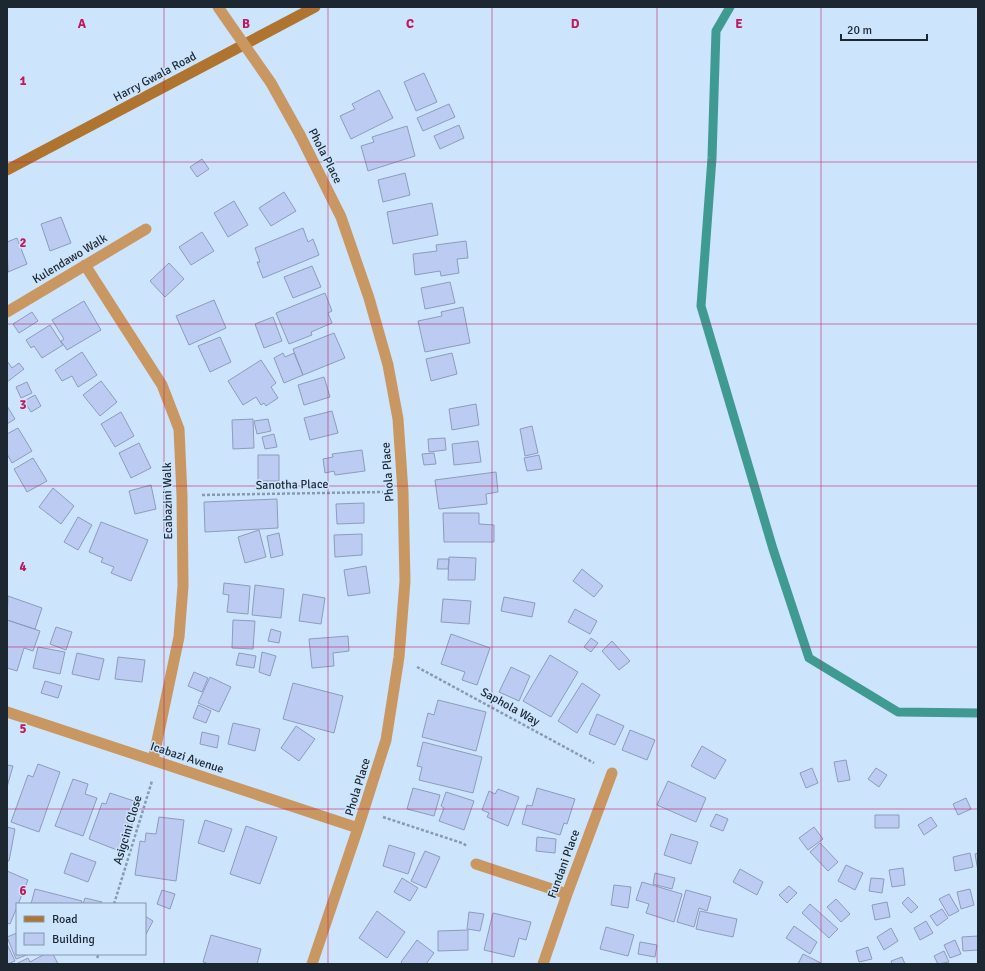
<svg xmlns="http://www.w3.org/2000/svg" width="985" height="971" font-family="Signika,sans-serif">
	<rect width="100%" height="100%" fill="#cce4fc"/>
	<g fill="none" stroke-linecap="round" stroke-linejoin="round">
		<path stroke="#3f9a92" stroke-width="9" d="M730,7L716,31L712,158L701,306L773,549L809,658L898,712L978,713"/>
	</g>
	<path fill="#bbcbf2" stroke="#8e9bbc" d="M424,73L437,102L416,111L404,82Z
		M379,90L393,118L351,139L340,116L355,109L352,104Z
		M449,104L455,117L423,131L417,118Z
		M459,125L464,138L440,149L434,136Z
		M407,126L415,156L368,171L361,146L374,142L372,137Z
		M202,159L209,169L197,177L190,167Z
		M405,173L410,195L383,202L378,180Z
		M284,192L296,211L271,226L259,208Z
		M234,201L248,225L228,237L214,213Z
		M432,203L438,235L393,244L387,212Z
		M61,217L71,243L50,251L41,224Z
		M303,228L308,242L313,239L319,255L263,278L257,262H260L255,248Z
		M202,232L214,251L191,265L179,247Z
		M17,238L27,264L8,272L7,242Z
		M466,241L468,258L457,259L459,273L441,276L440,271L415,275L413,254L437,251L436,245Z
		M169,263L184,279L165,297L150,281Z
		M312,266L321,287L293,298L284,277Z
		M450,282L455,303L425,309L421,288Z
		M325,293L332,311L328,313L332,323L311,332L312,335L289,344L276,313Z
		M214,300L226,328L189,345L176,316Z
		M84,301L101,330L67,350L61,341L64,339L52,320Z
		M463,307L470,343L425,352L418,321L442,316L441,312Z
		M32,312L38,321L19,333L13,324Z
		M273,317L282,341L264,348L255,324Z
		M50,325L63,345L42,358L34,346L31,348L26,340Z
		M334,333L345,358L303,375L293,349Z
		M220,337L231,362L210,372L198,346Z
		M82,352L97,375L78,387L72,376L62,381L55,370Z
		M283,353L285,357L294,353L303,375L284,383L274,358Z
		M452,353L457,374L431,381L426,359Z
		M261,360L276,383L271,387L278,398L266,406L264,403L261,405L256,397L243,405L228,381Z
		M7,361L12,368L19,363L24,369L7,382Z
		M324,377L330,397L304,405L298,385Z
		M101,381L117,402L100,416L83,395Z
		M27,382L32,393L21,398L16,387Z
		M35,395L41,406L31,412L24,401Z
		M476,404L479,425L452,430L449,409Z
		M7,406L15,419L7,424Z
		M332,411L338,433L310,440L304,418Z
		M121,412L134,436L115,447L101,424Z
		M253,419L254,448L233,449L232,420Z
		M268,419L271,431L257,434L254,421Z
		M532,426L538,453L525,456L520,429Z
		M18,428L32,451L12,463L7,454V434Z
		M274,434L277,447L265,449L262,437Z
		M445,438L446,450L429,452L428,439Z
		M478,441L481,462L454,465L452,444Z
		M139,443L151,468L131,478L119,453Z
		M362,450L365,471L335,475L334,471L325,473L323,459L333,457L332,454Z
		M434,453L436,464L424,465L422,454Z
		M258,455H279V481H258Z
		M539,455L542,469L527,471L524,458Z
		M33,458L47,481L27,492L14,469Z
		M496,472L498,492L486,494L487,504L439,509L435,480Z
		M151,485L156,509L135,514L129,491Z
		M53,488L74,506L61,524L39,507Z
		M277,499L278,528L205,532L204,502Z
		M364,503V523L337,524L336,504Z
		M443,513H479V524L494,525V542H444Z
		M78,517L92,525L78,550L64,542Z
		M101,522L148,540L131,581L111,573L114,567L101,562L103,558L89,552Z
		M259,530L266,557L245,563L238,537Z
		M279,533L283,555L271,558L267,536Z
		M362,534V555L335,557L334,535Z
		M449,557L476,558L475,580H448Z
		M438,559H449L448,569H437Z
		M366,566L370,593L348,596L344,570Z
		M582,569L603,586L594,597L573,581Z
		M224,583L250,586L248,614L227,612L229,595L223,594Z
		M255,585L284,589L281,618L252,615Z
		M303,594L325,598L321,624L299,621Z
		M8,596L42,608L35,629L7,620Z
		M504,597L535,603L532,617L501,611Z
		M443,599L471,601L469,624L441,622Z
		M575,609L597,621L590,634L568,622Z
		M7,620L40,631L33,651L24,648L17,671L7,668Z
		M233,620L255,621L253,649L232,648Z
		M56,627L72,632L66,650L50,644Z
		M271,629L281,632L279,643L268,641Z
		M451,634L490,648L477,685L462,680L465,672L441,664Z
		M348,636L349,651L333,653L334,666L312,668L309,639Z
		M591,638L598,643L591,652L584,647Z
		M612,641L630,661L619,670L602,651Z
		M38,647L65,652L60,674L33,668Z
		M262,652L276,656L270,676L259,672Z
		M77,653L104,659L99,680L72,674Z
		M239,653L256,656L254,668L236,665Z
		M550,655L578,672L551,717L523,701Z
		M118,657L145,660L142,682L115,679Z
		M511,667L530,676L519,701L499,692Z
		M194,672L208,678L202,692L188,686Z
		M210,677L231,687L219,712L198,703Z
		M45,681L62,686L58,698L41,693Z
		M293,683L343,696L334,733L283,719Z
		M582,683L600,695L577,733L558,721Z
		M438,700L486,712L476,751L422,737L428,713L434,715Z
		M198,705L211,711L206,723L193,718Z
		M597,714L624,726L615,745L589,734Z
		M233,723L260,729L255,751L228,744Z
		M296,726L315,739L299,761L281,748Z
		M630,730L655,740L647,760L622,750Z
		M202,732L219,736L217,748L200,744Z
		M423,742L482,757L473,793L419,780L422,767L417,766Z
		M702,746L726,760L715,779L691,766Z
		M846,760L850,780L838,782L834,762Z
		M38,764L60,772L39,832L11,822L28,775L33,777Z
		M7,765L13,766L7,787Z
		M812,768L818,783L806,788L800,773Z
		M876,768L887,775L879,787L868,779Z
		M73,779L88,784L85,794L97,798L83,836L55,826Z
		M668,781L706,798L696,822L657,805Z
		M413,788L440,795L434,816L407,809Z
		M537,788L575,799L567,824L564,823L560,835L522,824L527,805L532,806Z
		M498,789L519,797L508,826L487,817L489,813L482,810L489,791L495,794Z
		M446,792L474,801L464,830L439,821L444,808L441,806Z
		M110,793L140,803L122,852L89,839L102,803L106,804Z
		M966,798L971,809L958,815L953,804Z
		M716,814L728,819L723,831L710,826Z
		M875,815H899V828H875Z
		M159,817L184,820L176,881L135,875L140,841L145,842L146,833L156,834Z
		M931,817L937,826L924,835L918,825Z
		M205,820L232,829L224,852L198,843Z
		M246,826L277,837L260,884L230,874Z
		M7,827L15,829L9,861H7Z
		M814,827L823,839L808,850L799,838Z
		M671,834L698,842L691,864L664,855Z
		M537,837L556,839L555,853L536,851Z
		M820,843L838,862L828,871L810,852Z
		M389,845L415,853L408,874L383,866Z
		M425,851L440,857L426,888L411,881Z
		M71,853L96,862L88,882L64,873Z
		M970,853L973,867L955,871L953,857Z
		M978,853V871L975,854Z
		M846,865L863,873L855,890L838,881Z
		M903,868L905,885L892,887L889,870Z
		M740,869L763,882L757,895L733,882Z
		M7,871L28,880L10,924L7,923Z
		M655,873L675,878L672,889L653,884Z
		M402,878L418,888L410,901L394,892Z
		M871,878L884,879L882,893L869,891Z
		M642,882L682,894L674,922L646,913L649,904L636,900Z
		M614,885L631,887L628,908L611,905Z
		M789,886L797,893L787,903L779,895Z
		M35,889L82,901L81,904H31Z
		M970,889L974,905L961,909L957,892Z
		M162,890L175,894L170,909L157,904Z
		M686,890L711,897L707,911L699,908L694,927L677,922Z
		M949,894L959,911L949,916L939,899Z
		M908,897L918,907L911,913L902,903Z
		M85,898L102,902L101,904H83Z
		M836,899L850,914L841,922L827,907Z
		M887,902L890,917L875,920L872,905Z
		M810,904L838,929L829,938L802,913Z
		M942,909L948,918L937,926L930,916Z
		M377,911L405,932L387,958L359,938Z
		M700,911L737,919L733,937L696,929Z
		M469,912L484,914L480,931L467,929Z
		M493,913L531,922L526,940L519,938L514,957L484,950Z
		M145,916L153,921L145,936Z
		M926,921L933,933L920,940L914,928Z
		M794,926L817,942L810,954L786,938Z
		M606,927L634,935L628,956L600,949Z
		M891,928L898,941L884,950L877,937Z
		M468,930V950L438,951V931Z
		M17,933V954H29L16,959L7,937Z
		M211,935L261,949L257,964H209L203,962Z
		M978,936V950L963,951L962,937Z
		M417,940L434,953L426,964H403L401,962Z
		M955,940L961,954L950,958L944,945Z
		M640,942L657,945L655,957L638,954Z
		M7,944L15,961L8,964H7Z
		M868,947L872,959L859,962L856,951Z
		M944,951L949,962L938,964L934,956Z
		M45,954H53L58,964H16L28,958L30,962Z
		M803,954L821,963L798,964Z
		M902,957L905,964H892L891,961Z"/>
	<g fill="none" stroke-linecap="round" stroke-linejoin="round">
		<path stroke="#889bae" stroke-width="2.5" stroke-dasharray="3 2" stroke-linecap="butt" d="M202,495L383,492
			M417,667L594,763
			M383,817L462,843L467,846
			M114,904L152,781
			M97,958L99,954"/>
		<path stroke="#c99762" stroke-width="11" d="M300,135L341,217L369,298L388,365L398,419L403,492L405,581L399,657L386,740L358,828L312,964
			M85,265L162,385L179,429L182,496L183,586L179,637L153,760
			M7,312L146,229
			M7,712L358,828
			M476,864L567,894
			M543,964L567,894L612,773"/>
		<path stroke="#af7530" stroke-width="11" d="M7,170L315,7"/>
		<path stroke="#c99762" stroke-width="11" d="M218,7L271,83L300,135"/>
	</g>
	<path fill="none" stroke="#c2185b" stroke-width="1" stroke-opacity="0.55" d="M164,7V964M328,7V964M492,7V964M657,7V964M821,7V964M7,162H978M7,324H978M7,486H978M7,647H978M7,809H978"/>
	<g text-anchor="middle" dominant-baseline="central" stroke-width="3" stroke-linejoin="round" paint-order="stroke">
		<g font-size="12" fill="#1c2732" stroke="#cce4fc">
			<text transform="translate(155 77) rotate(-28)">Harry Gwala Road</text>
			<text transform="translate(325 156) rotate(63)">Phola Place</text>
			<text transform="translate(70 259) rotate(-31)">Kulendawo Walk</text>
			<text transform="translate(388 472) rotate(-94)">Phola Place</text>
			<text transform="translate(292 485) rotate(-1)">Sanotha Place</text>
			<text transform="translate(168 501) rotate(-91)">Ecabazini Walk</text>
			<text transform="translate(510 707) rotate(29)">Saphola Way</text>
			<text transform="translate(187 758) rotate(18)">Icabazi Avenue</text>
			<text transform="translate(358 787) rotate(-73)">Phola Place</text>
			<text transform="translate(128 830) rotate(-73)">Asigcini Close</text>
			<text transform="translate(564 864) rotate(-70)">Fundani Place</text>
		</g>
	</g>
	<g font-size="13" text-anchor="middle" font-weight="bold" fill="#c2185b" stroke="#cce4fc" stroke-width="3" stroke-linejoin="round" paint-order="stroke">
		<text x="82" y="28">A</text>
		<text x="246" y="28">B</text>
		<text x="410" y="28">C</text>
		<text x="575" y="28">D</text>
		<text x="739" y="28">E</text>
		<text x="23" y="85">1</text>
		<text x="23" y="247">2</text>
		<text x="23" y="409">3</text>
		<text x="23" y="571">4</text>
		<text x="23" y="733">5</text>
		<text x="23" y="895">6</text>
	</g>
	<rect width="985" height="971" fill="none" stroke="#1c2732" stroke-width="16"/>
	<rect x="16" y="903" width="130" height="52" fill="#cce4fc" stroke="#8698ab"/>
	<rect x="24" y="916" width="20" height="6" fill="#af7530" stroke="#8698ab"/>
	<text x="52" y="923" font-size="12" fill="#1c2732">Road</text>
	<rect x="24" y="933" width="20" height="12" fill="#bbcbf2" stroke="#8698ab"/>
	<text x="52" y="943" font-size="12" fill="#1c2732">Building</text>
	<path d="M841 34v6h86v-6" fill="none" stroke="#1c2732" stroke-width="2"/>
	<text x="847" y="34" font-size="12" fill="#1c2732" stroke="#cce4fc" stroke-width="3" paint-order="stroke">20 m</text>
</svg>
